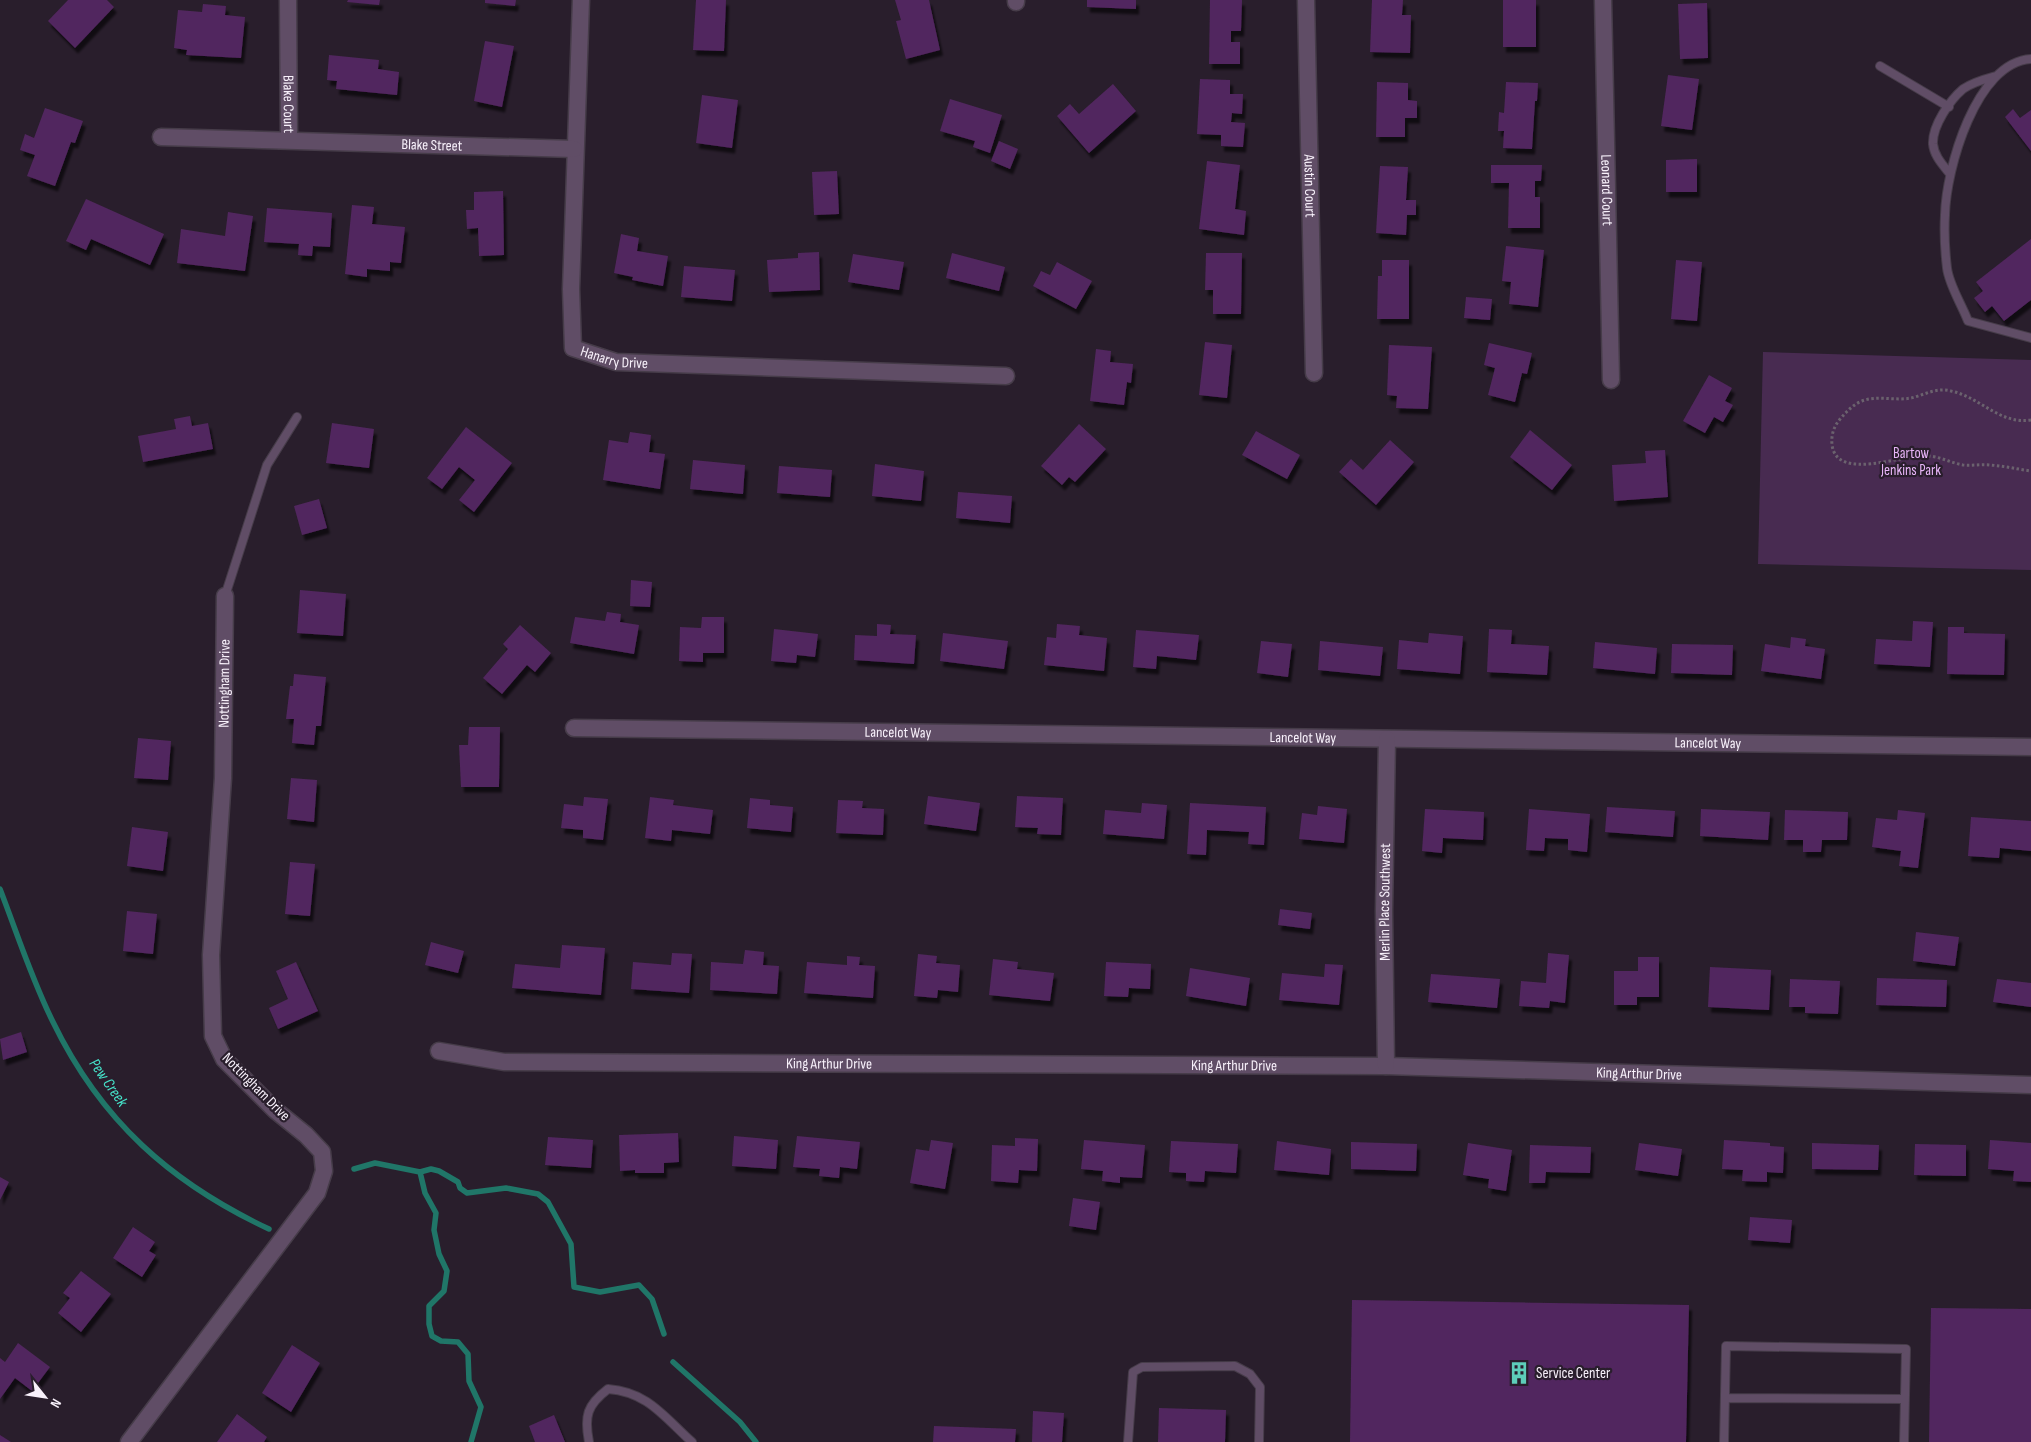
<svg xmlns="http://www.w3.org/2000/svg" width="2031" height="1442" font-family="'Sofia Sans Condensed',sans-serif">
	<defs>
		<filter id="shadow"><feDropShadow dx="3" dy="5.5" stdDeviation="1" flood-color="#0009"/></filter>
	</defs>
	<rect width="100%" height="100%" fill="#291e2c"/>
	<path fill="#482b51" d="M1763,352L2031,360V570L1758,564Z"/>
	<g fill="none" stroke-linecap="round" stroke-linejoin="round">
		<path stroke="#207668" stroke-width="5.5" d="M0,889C17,933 32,980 53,1022C101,1121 171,1183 269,1229
			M354,1169L375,1163L420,1172L431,1169L439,1171L458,1182L460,1188L467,1193L506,1188L538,1194L548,1202L571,1244L574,1287L600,1292L639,1285L652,1299L664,1334
			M420,1172L425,1193L436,1213L434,1230L439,1254L447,1271L444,1291L429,1306V1324L432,1336L441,1341L458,1342L468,1354L469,1381L481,1407L471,1442
			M673,1362L740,1422L756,1442"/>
	</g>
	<path fill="#51265e" filter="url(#shadow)" d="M68,0H107L114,7L75,48L48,21Z
		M348,0H380L379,5L347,2Z
		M485,0H516L515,6L485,3Z
		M696,0H726L724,51L693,50Z
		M895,0H929L940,50L906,59L896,21L901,20Z
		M1087,0H1136V9L1087,7Z
		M1210,0H1242L1241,31H1231V42H1240V64H1209Z
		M1372,0H1403L1402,15H1411L1410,53L1370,52Z
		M1503,0H1536V47H1503Z
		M1707,3L1708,58L1680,59L1678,4Z
		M203,4L226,6L225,15L245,17L241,58L186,55L187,50L174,48L178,10L202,12Z
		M485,41L514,46L502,107L474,101Z
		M329,55L379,60L378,69L399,72L397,95L336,89L337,81L327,80Z
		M1668,75L1699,79L1692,130L1661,126Z
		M1200,79L1230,80V94H1243L1242,114L1232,113L1231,122L1245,123L1243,147L1221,146V135L1197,134Z
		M1377,82L1408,83V100L1417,101V118H1405V137H1376Z
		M1506,82L1538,83L1537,101H1535L1532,149L1503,148L1504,131H1498L1499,112L1504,113Z
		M1113,84L1136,111L1089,153L1057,116L1070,104L1079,114Z
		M702,95L738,100L732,148L696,143Z
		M950,99L1002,115L990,153L973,147L975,141L940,131Z
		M45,108L83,121L75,143L71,142L55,186L27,176L35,155L20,150L25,134L34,138Z
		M2013,109L2020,118L2031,110V151L2005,117Z
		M999,141L1018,149L1010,169L991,161Z
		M1697,159V192H1666V160Z
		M1207,161L1240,165L1235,209L1246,211L1244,235L1199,229Z
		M1491,165H1542L1541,181H1535V197H1540V228H1508L1509,183H1491Z
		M1380,166L1408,167L1406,200H1416V215H1407L1406,235L1376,233Z
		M837,171L839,214L814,215L812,172Z
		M503,191L504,255L479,256L478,228L467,229L466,210H474V192Z
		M86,199L164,234L150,265L91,239L86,250L66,241Z
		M352,205L374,207L372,224L405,227L401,263L390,262V271L367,269V277L345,274Z
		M267,208L332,213L330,247L313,246L312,256L298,255L299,244L264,242Z
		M228,212L253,216L245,271L177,263L181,229L225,236Z
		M621,234L639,238L637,251L668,256L663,286L632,280L633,277L614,273Z
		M2031,239V300L2004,321L1992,306L1985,312L1974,298L1983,291L1976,282Z
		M1506,246L1544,250L1538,307L1509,304L1511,282L1502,281Z
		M819,252L820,290L769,292L767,260L798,258V253Z
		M952,253L1005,267L999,291L946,278Z
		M1206,253H1242L1241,314H1213V290H1205Z
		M853,254L904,262L899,290L848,282Z
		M1382,260H1409V319H1377L1378,276H1382Z
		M1676,260L1702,262L1697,321L1671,319Z
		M1057,262L1092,281L1076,309L1033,286L1041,271L1050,275Z
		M684,266L735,270L732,301L681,297Z
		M1466,297L1492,299L1490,320L1464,318Z
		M1205,342L1232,345L1227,398L1199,395Z
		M1489,343L1532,353L1527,374L1522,373L1515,402L1488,395L1495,368L1484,365Z
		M1389,345L1432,347L1428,409L1396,408L1397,396L1387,395Z
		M1096,349L1111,351L1110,362L1133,364L1131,383L1127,382L1124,405L1090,401Z
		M1709,375L1732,388L1725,401L1733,405L1723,422L1714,417L1705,433L1683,421Z
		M190,416L192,426L208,423L213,449L143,462L138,436L176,429L174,419Z
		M332,423L374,429L369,468L326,463Z
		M1079,424L1106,449L1075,482L1069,477L1062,485L1041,466Z
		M466,427L512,463L474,512L459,500L475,480L459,467L442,489L427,478Z
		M1530,430L1572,465L1552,490L1510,457Z
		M1256,431L1300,455L1287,479L1242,455Z
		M630,432L651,435L649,452L665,454L660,489L603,480L609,440L628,443Z
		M1390,440L1414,462L1376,505L1339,472L1351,459L1363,470Z
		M1665,450L1668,497L1614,501L1612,465L1646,463L1645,451Z
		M693,460L745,465L743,494L690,489Z
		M875,464L924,471L921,501L872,496Z
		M779,466L832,470L830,497L777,493Z
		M958,492L1012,496L1010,523L956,518Z
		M319,499L327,528L302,535L294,506Z
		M631,580L652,582L650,607L630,606Z
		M300,590L346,594L343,636L297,633Z
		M607,612L621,614L620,622L639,625L634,654L570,643L575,617L605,621Z
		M702,617H724V653H703V662L679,661L680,627L701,628Z
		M1913,621L1933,622L1930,667L1874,664L1876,639L1912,641Z
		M877,624L891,625L890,634L916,635L914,664L854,660L855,635L877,636Z
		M1057,624L1080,626L1079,635L1107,638L1104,671L1044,665L1047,637L1056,638Z
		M520,625L551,653L535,672L527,665L502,694L483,678L508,649L503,644Z
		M1948,627H1964V633L2005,634L2004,675L1947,674Z
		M774,629L818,634L815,657L797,655L796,663L771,661Z
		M1489,629L1512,630L1511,644L1549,646L1547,675L1487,672Z
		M1136,630L1199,635L1196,660L1157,656L1156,669L1133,667Z
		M943,633L1008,641L1004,669L940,661Z
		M1429,633L1463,636L1460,674L1397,669L1399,640L1428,643Z
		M1791,637L1806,639L1805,646L1825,649L1821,679L1761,671L1765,644L1790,648Z
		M1261,641L1292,644L1288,677L1257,673Z
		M1320,641L1383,647L1380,676L1318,670Z
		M1595,642L1657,648L1655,674L1593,668Z
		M1672,644L1733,645L1732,675L1671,673Z
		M294,674L326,677L321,726H316L314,745L292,743L294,719H286L290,686H293Z
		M469,727H500L499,787H461L459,745H468Z
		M138,738L171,741L168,780L134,778Z
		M291,778L317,780L314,822L287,819Z
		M928,796L980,803L976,831L924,824Z
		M1017,796L1063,798L1061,835L1037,834L1038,828L1015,827Z
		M584,797L608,799L603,840L583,838V830L561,828L564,804L583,806Z
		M650,797L674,800L673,805L713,810L710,834L672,830L671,841L645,838Z
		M750,798L770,800V805L793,807L791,832L747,828Z
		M838,800L863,801L862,808L884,809L883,835L836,833Z
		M1142,803L1167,805L1164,839L1103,834L1105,810L1141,813Z
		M1190,803L1266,807L1264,845L1248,844L1249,832L1207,830L1206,855L1187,854Z
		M1318,806L1347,809L1344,843L1299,839L1302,813L1317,815Z
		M1607,807L1675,811L1673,837L1605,832Z
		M1425,809L1484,812L1483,840L1443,838L1442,853L1422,851Z
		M1529,809L1590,814L1587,852L1568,850V839L1545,838L1544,851L1526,850Z
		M1701,809L1770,812L1768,840L1700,836Z
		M1785,810L1848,812L1847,840H1822L1821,852H1803V840H1784Z
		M1898,810L1925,813L1918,868L1899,866L1901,851L1872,847L1876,818L1897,820Z
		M1971,817L2031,821V851L2000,848L1999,858L1968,856Z
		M132,827L168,832L163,871L127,866Z
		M290,862L315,864L310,916L285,914Z
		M1280,909L1312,913L1310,929L1278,925Z
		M127,911L157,914L153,954L123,951Z
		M1916,932L1959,937L1955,966L1913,961Z
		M431,942L464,951L458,973L425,965Z
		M562,945L605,948L601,995L512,988L515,964L560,968Z
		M745,950L764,952L763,965L779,966L777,994L710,990L711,962L743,964Z
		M672,953L692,954L689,993L631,989L633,962L671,965Z
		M1548,953L1569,955L1565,1003L1550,1001L1549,1008L1519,1006L1521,981L1546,983Z
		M918,954L937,956L936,963L960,965L958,992L938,990L937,998L914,996Z
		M847,956L860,957L859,965L875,966L873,998L804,993L807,962L847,965Z
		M1638,957H1659V997H1637V1005H1614V971H1638Z
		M993,959L1018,962L1017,969L1054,973L1050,1001L989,995Z
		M296,962L318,1011L278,1029L269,1008L288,999L276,971Z
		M1106,962L1151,964L1150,989L1129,988L1128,997L1104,996Z
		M1325,964L1343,965L1339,1005L1279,1000L1282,973L1324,977Z
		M1710,967L1771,970L1769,1010L1708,1007Z
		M1190,968L1250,978L1246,1006L1186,996Z
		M1431,974L1500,979L1497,1008L1428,1002Z
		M1877,978L1947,980L1946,1007L1876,1005Z
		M1790,979L1840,981L1838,1014L1805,1013V1007H1789Z
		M1997,979L2031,983V1007L1993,1002Z
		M21,1032L27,1052L3,1060L0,1039Z
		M678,1133L679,1162L664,1163V1173H635V1170L620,1171L619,1135Z
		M734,1136L778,1140L776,1169L732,1166Z
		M797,1136L860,1142L857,1169L840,1167L839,1178L819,1176L820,1169L793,1167Z
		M548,1137L593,1140L591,1168L545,1165Z
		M1015,1138L1038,1139L1037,1171L1019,1170L1018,1183L991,1181L992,1145L1015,1146Z
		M931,1140L953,1143L945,1189L910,1183L916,1149L929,1151Z
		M1084,1140L1145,1145L1142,1178L1120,1177V1183L1102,1181L1103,1171L1081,1169Z
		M1724,1140L1770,1143V1146L1784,1147L1783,1173L1767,1172V1182L1742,1181L1743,1170L1722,1169Z
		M1990,1140L2031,1143V1182L2013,1181L2014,1171L1988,1169Z
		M1171,1141L1238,1144L1236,1173L1205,1171L1204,1182L1186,1181V1173L1169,1172Z
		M1277,1141L1331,1149L1329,1175L1274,1170Z
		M1351,1142L1417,1144L1416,1171L1351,1169Z
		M1468,1143L1512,1150L1506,1191L1488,1188L1489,1179L1463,1175Z
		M1639,1143L1682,1149L1678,1176L1635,1170Z
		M1812,1143L1879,1145L1878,1170L1812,1169Z
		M1915,1144L1966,1145V1176L1914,1175Z
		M1530,1145L1591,1147L1590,1173L1546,1172L1545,1183H1529Z
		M0,1177L9,1182L0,1200Z
		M1073,1198L1100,1202L1096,1230L1069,1226Z
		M1750,1217L1792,1220L1790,1243L1748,1240Z
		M133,1227L155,1242L149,1251L156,1255L142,1277L113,1258Z
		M81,1271L111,1294L81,1332L58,1313L70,1298L63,1293Z
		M1352,1300L1689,1305L1686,1442H1350Z
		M1931,1308L2031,1309V1442H1929Z
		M18,1343L50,1367L32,1391L15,1378L0,1399V1358L5,1362Z
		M292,1345L320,1363L291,1412L262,1393Z
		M1159,1408L1226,1410L1225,1442H1158Z
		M1033,1411L1064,1413L1062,1442H1032Z
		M237,1414L267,1437L264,1442H217Z
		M554,1415L565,1442H535L529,1426Z
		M934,1426L1016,1429L1015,1442H933Z
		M0,1435L11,1442H0Z"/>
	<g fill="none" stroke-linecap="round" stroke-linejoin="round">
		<defs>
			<path id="lane" d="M2031,59C1976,62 1946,169 1945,215C1944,232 1945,251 1947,268C1949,285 1962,305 1968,321L2031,338
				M1880,66L1949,107
				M1950,174C1943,165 1934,156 1933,144C1932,126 1950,100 1963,89C1973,82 1985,79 1996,76
				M225,596L267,465L297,417
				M1725,1398L1905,1399
				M589,1442C584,1416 587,1405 608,1389C648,1392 664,1417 692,1442
				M1128,1442L1133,1372L1142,1367L1235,1366L1250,1374L1260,1387L1259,1442
				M1724,1442L1726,1346L1906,1349L1904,1442"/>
			<g id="street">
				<path id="s1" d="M288,0L289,140"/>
				<path id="s2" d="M581,0L571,289L573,348L616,362L1006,376"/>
				<path id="s3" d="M1306,0L1314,373"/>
				<path id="s4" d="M1603,0L1611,380"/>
				<path d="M1016,2V0"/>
				<path id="s5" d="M161,137L574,149"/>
				<path id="s6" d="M574,728L2031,747"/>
				<path id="s7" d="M439,1051L504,1062L1386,1066L2031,1085"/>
				<path id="s8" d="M1386,1066L1384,911L1387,739"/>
				<path id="s9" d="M129,1442L317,1193L324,1171L322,1152L306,1135L275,1110L224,1059L213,1036L211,955L223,778L225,596"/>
			</g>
		</defs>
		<use href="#lane" stroke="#463c49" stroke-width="10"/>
		<use href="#street" stroke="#463c49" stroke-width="19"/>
		<path stroke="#6b626e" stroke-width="3" stroke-dasharray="2.5 2.5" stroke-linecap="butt" d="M2031,420C2000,425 1980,397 1951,391C1937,387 1924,395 1911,398C1895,401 1877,395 1862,401C1854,404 1847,411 1841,418C1834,426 1831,434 1832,445C1837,482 1903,454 1927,456C1939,456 1951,463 1963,465C1972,466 1981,464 1990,465C2004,466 2017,469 2031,471"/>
		<use href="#lane" stroke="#604d66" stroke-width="8"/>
		<use href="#street" stroke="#604d66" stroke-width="16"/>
	</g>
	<defs>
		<symbol id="building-bare" viewBox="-9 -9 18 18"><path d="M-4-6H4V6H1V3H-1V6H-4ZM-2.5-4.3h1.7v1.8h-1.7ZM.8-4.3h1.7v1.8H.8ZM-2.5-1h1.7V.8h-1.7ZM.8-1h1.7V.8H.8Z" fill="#5dceb9" stroke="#291e2c" stroke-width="2.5" paint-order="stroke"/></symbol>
	</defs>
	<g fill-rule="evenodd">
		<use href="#building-bare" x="1503" y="1357" width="32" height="32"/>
	</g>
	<g text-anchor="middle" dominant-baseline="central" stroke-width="4.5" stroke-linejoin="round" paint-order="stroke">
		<g font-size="15" fill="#f8f1fb" stroke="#291e2c">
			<text stroke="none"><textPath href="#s1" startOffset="104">Blake Court</textPath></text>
			<text stroke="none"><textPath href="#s5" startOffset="271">Blake Street</textPath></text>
			<text stroke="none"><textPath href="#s3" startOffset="186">Austin Court</textPath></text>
			<text stroke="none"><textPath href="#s4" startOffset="190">Leonard Court</textPath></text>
			<text stroke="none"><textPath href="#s2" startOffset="391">Hanarry Drive</textPath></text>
			<text stroke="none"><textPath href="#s9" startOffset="868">Nottingham Drive</textPath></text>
			<text stroke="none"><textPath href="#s6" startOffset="324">Lancelot Way</textPath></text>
			<text stroke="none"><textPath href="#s6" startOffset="729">Lancelot Way</textPath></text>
			<text stroke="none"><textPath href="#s6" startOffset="1134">Lancelot Way</textPath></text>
			<text stroke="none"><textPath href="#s8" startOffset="164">Merlin Place Southwest</textPath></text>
			<text stroke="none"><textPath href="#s7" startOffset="391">King Arthur Drive</textPath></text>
			<text stroke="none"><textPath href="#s7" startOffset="796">King Arthur Drive</textPath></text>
			<text stroke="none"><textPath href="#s7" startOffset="1201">King Arthur Drive</textPath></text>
			<text transform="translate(256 1087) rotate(45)">Nottingham Drive</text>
		</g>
		<g font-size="15" fill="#e8b5f8" stroke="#291e2c">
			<text x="1911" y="453">Bartow<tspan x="1911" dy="17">Jenkins Park</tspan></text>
		</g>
		<g font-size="15" fill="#f8f1fb" stroke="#291e2c" text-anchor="start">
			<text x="1536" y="1373">Service Center</text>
		</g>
		<g font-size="16" font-style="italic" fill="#46e2c9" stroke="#291e2c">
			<text transform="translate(108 1083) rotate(55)">Pew Creek</text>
		</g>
	</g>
	<g transform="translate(45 1397) rotate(120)" stroke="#291e2c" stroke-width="4" paint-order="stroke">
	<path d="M0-4L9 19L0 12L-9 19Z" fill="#f8f1fb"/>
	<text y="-8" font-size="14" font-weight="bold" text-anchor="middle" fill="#f8f1fb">N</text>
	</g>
</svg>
